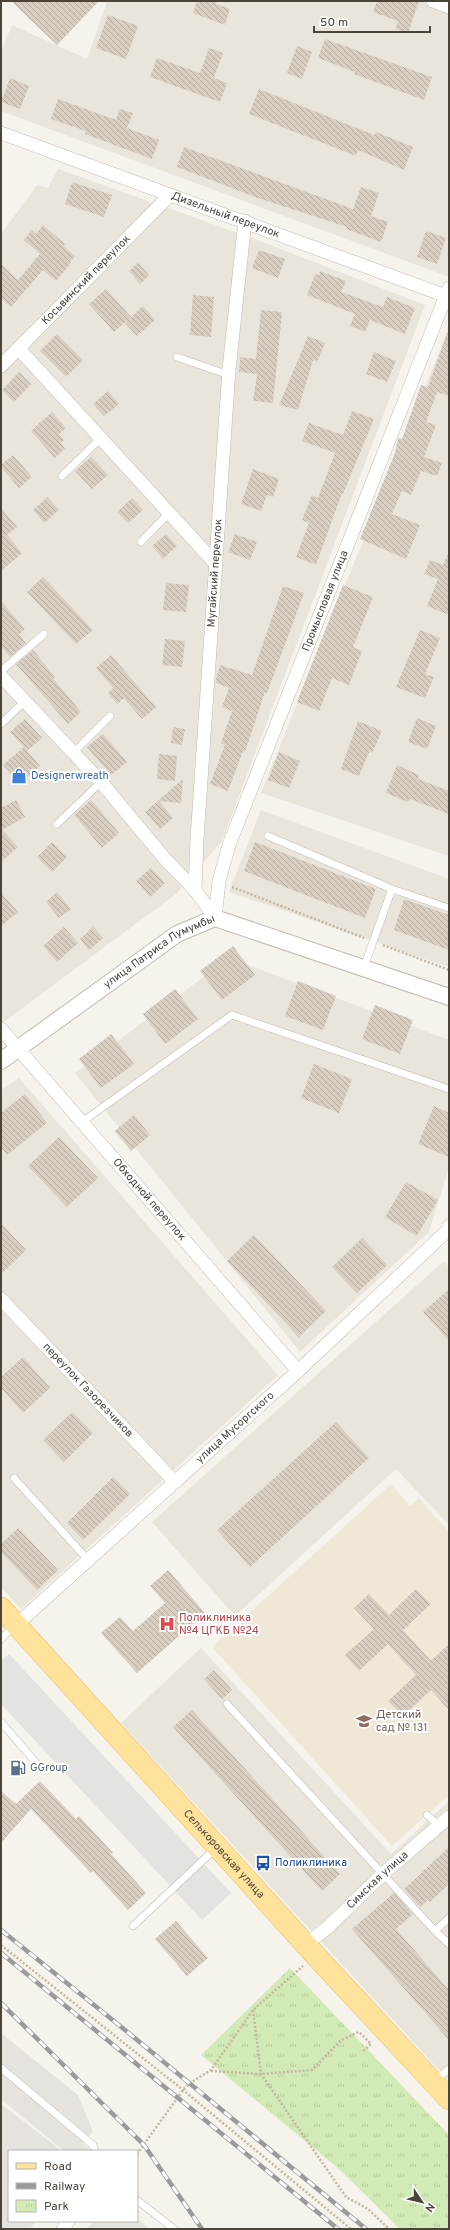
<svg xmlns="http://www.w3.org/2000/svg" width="450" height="2230" font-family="Overpass,sans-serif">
	<defs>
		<pattern id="park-tufts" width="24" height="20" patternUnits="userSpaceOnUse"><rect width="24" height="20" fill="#d2eab5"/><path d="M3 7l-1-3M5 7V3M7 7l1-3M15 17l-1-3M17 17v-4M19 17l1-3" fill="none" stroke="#b6ca9c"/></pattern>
		<pattern id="building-back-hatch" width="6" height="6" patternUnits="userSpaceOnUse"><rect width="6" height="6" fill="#d8cfc1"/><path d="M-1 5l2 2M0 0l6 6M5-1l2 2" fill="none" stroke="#b1aa9e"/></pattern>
	</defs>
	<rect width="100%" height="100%" fill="#f6f3ec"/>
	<path fill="#eae5da" d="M107,1H449V277L1,111V51L12,25L87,59Z
		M58,169L252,238L425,305L222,841L176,894L1,1024V234L37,185L48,188Z
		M449,328V856L261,793Z
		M261,810L449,879V967L229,892Z
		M229,958L449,1040V1167L429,1232L300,1352L75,1073Z
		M19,1078L278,1375L21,1609L1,1587V1090Z
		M444,1261L449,1267V1525L396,1469L235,1616L152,1522Z
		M201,1648L391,1854L449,1801V2081L121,1723Z"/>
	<path fill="#e6e2dd" d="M1,2033L78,2095L93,2132L82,2143L89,2149L88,2151H64L1,2099Z
		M1,2104L62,2151H9V2221H36L30,2229H1Z
		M137,2219L150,2229H87L94,2221H137Z"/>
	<path fill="#efe8d6" d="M391,1484L410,1506L419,1498L449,1532V1795L392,1846L212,1647Z"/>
	<path fill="url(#park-tufts)" d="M290,1968L449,2135V2229H400L339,2169L201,2055Z"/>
	<path fill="#e5e3e0" d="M9,1654L231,1893L202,1920L1,1704V1661Z"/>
	<path fill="url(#building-back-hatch)" d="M11,1H99L57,45Z
		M197,1H217L216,4L230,9L225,25L193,13Z
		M377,1H419L408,33L395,29L398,21L373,12Z
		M108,15L138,26L126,59L96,48Z
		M325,39L432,77L424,100L354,74L355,72L318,58Z
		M297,46L312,52L302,79L287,73Z
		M209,48L223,53L214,78L227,83L220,102L150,77L157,58L200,73Z
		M10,78L29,86L20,109L1,102Z
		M259,89L374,135L376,132L413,147L404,170L358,150L356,156L249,114Z
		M58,99L116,120L120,109L133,113L127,128L159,140L152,159L85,134L86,131L51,119Z
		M184,147L353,209L361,187L379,193L371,216L388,222L381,242L346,229L347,227L255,197L177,167Z
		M72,182L112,195L104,217L65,204Z
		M43,225L65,244L63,246L75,256L70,262L71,263L56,281L43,270L11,307L1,298V264L18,280L40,254L24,240L32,230L36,234Z
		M426,231L446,238L437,264L417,257Z
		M259,250L285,259L278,278L252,268Z
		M138,263L149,275L140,284L129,271Z
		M320,271L346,281L341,292L383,307L387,297L415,308L405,334L370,320L365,332L350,326L355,314L307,295L315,274L319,275Z
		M106,289L131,317L114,332L89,304Z
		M193,295L214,297L211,337L190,335Z
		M143,306L155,320L137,336L125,323Z
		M261,310L282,312L273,403L253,401L257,374L239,372L240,357L256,359Z
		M447,333H449V396L437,392L426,422L436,425L424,457L442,463L437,476L421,471L411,495L402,491L392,514L420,525L406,559L360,539L395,453L398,438L402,439L421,385L428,387Z
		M57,334L83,360L66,377L40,351Z
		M308,336L325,343L317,362L313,360L298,410L279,405Z
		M374,352L396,361L387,382L366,374Z
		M19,372L31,384L14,402L2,390Z
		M108,391L119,404L104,416L93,404Z
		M352,411L374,419L343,494L342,493L316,565L296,557L309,523L302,520L312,495L318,498L335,453L302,441L309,423L343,435Z
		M52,412L66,428L59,434L64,440L61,443L65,448L55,458L31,431Z
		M13,455L32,477L19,488L1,467V465Z
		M91,457L108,475L92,489L75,471Z
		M253,469L279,479L273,497L267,495L261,511L241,504Z
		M47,497L59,510L44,523L33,510Z
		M132,498L143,510L128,523L117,512Z
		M1,508L17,527L7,535L22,553L1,571Z
		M166,534L177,546L163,559L152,546Z
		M235,534L257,542L250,560L228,552Z
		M449,552V615L427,606L438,579L424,574L430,560L443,565Z
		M43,577L93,630L76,644L27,592Z
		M166,583L189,585L186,612L163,610Z
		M343,585L373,597L353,647L362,651L349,685L332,678L319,711L297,702Z
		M283,586L304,593L267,693L265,692L245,752L243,751L228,791L210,784L225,745L221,743L232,711L222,707L229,688L216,683V679L220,665L252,675Z
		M1,601L25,629L19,634L26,643L10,657L1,646Z
		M420,630L440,638L425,674L434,677L425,698L396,687Z
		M165,639L185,641L182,667L162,665Z
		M33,650L55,677L53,678L81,712L68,724L16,664Z
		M111,655L156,707L142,719L124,698L117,704L108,693L113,688L96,668Z
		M417,718L436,726L427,749L408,742Z
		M25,719L42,738L27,751L40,766L20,783L3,765L24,747L10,732Z
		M358,721L382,731L372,753L369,752L359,776L341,769Z
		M173,727L185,729L182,745L171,743Z
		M103,734L127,762L111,775L87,747Z
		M279,752L300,761L289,788L268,780Z
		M159,754L177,756L175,781L157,779Z
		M397,765L419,775L418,779L449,791V814L410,799L408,802L386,793Z
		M183,779L181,803L159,801L173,818L160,829L145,812Z
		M16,800L25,817L2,830L18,847L1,862V808Z
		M91,800L119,833L102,848L74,815Z
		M52,842L67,857L52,872L37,857Z
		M255,842L376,889L365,918L244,871Z
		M151,868L165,883L150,897L136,881Z
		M57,892L71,909L59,918L46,902Z
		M1,893L18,912L1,926Z
		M404,899L449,915V950L394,930Z
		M64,927L78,943L57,962L43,946Z
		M93,927L103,938L89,950L80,939Z
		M233,946L255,975L222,1000L200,971Z
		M298,981L336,996L323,1030L285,1016Z
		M175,989L198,1019L165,1044L143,1014Z
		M375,1005L413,1020L400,1054L362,1039Z
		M111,1034L134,1064L101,1088L79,1059Z
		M314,1064L352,1079L339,1113L301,1098Z
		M25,1094L47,1123L7,1155L1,1147V1113Z
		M434,1106L449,1113V1157L418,1144Z
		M134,1115L150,1135L131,1151L115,1131Z
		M59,1137L98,1178L67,1207L28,1166Z
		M406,1182L438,1200L417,1236L385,1217Z
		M1,1223L26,1250L1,1274Z
		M254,1235L326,1311L299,1337L227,1261Z
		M362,1238L387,1265L357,1293L332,1267Z
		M449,1289V1341L423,1312Z
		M23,1357L50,1388L23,1413L1,1388V1377Z
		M72,1412L93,1433L64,1462L43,1440Z
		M336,1422L369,1458L250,1567L217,1530Z
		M113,1477L130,1494L83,1540L67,1523Z
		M18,1528L58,1570L37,1590L1,1552V1544Z
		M168,1570L205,1613L137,1673L101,1633L120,1617L133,1631L165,1603L150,1586Z
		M416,1589L431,1604L403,1630L431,1661L449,1644V1710L431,1690L403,1716L388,1701L416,1675L388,1644L359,1671L345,1655L374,1629L354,1608L369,1594L389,1615Z
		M214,1670L232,1690L222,1699L204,1679Z
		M192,1710L340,1874L322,1891L173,1727Z
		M40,1781L76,1819L79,1816L113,1853L111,1854L146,1893L128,1910L93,1871L91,1873L31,1809L1,1843V1791L16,1804Z
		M449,1847V1884L430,1902L428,1900L420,1907L404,1889Z
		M394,1893L413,1914L396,1929L449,1990V2040L352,1929Z
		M176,1921L208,1958L187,1976L155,1939Z"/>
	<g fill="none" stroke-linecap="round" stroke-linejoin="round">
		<defs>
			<path id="service" d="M177,357L229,375
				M62,476L101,438
				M141,542L169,513
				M1,671L44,634
				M1,724L25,701
				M73,753L110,716
				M57,824L101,782
				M268,836L392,889
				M364,967L392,889L449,908
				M82,1122L232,1015L449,1089
				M14,1478L88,1560
				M1,1639L14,1626
				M227,1704L435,1931L449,1918
				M1,1722L38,1765
				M427,1815L439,1826
				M133,1926L216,1848
				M435,1931L449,1944
				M1,2068L93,2145L95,2151
				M434,2081L449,2069
				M137,2200L174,2229"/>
			<g id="minor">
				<path d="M433,1L449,7"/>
				<path id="s1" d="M1,133L449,297"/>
				<path d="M19,349L215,563"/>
				<path id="s2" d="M1,366L170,195"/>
				<path d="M1,676L101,782L165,859L195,890"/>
				<path id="s3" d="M215,918L195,890L197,839L229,369L245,221"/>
				<path id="s4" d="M215,918L219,881L229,845L449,288"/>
				<path id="s5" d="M1,1029L298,1371"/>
				<path id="s6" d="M1,1299L175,1482"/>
				<path id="s7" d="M16,1625L298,1371L447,1231L449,1226"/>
				<path id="s8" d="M306,1944L327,1928L384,1873L449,1817"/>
				<path d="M63,2229L68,2221"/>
			</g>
			<g id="tertiary">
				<path id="s9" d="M1,1061L177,934L215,918L449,997"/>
			</g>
			<g id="primary">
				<path id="s10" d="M1,1608L316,1956L449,2099"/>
			</g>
		</defs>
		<use href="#service" stroke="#c2bbae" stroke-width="8"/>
		<use href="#minor" stroke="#c2bbae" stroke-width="14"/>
		<use href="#tertiary" stroke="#c2bbae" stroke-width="18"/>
		<use href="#primary" stroke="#e6c16a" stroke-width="22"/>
		<path stroke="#c4b79f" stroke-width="2.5" stroke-dasharray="2 2" stroke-linecap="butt" d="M232,887L364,938
			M383,945L449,970
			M1,1945L183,2090L351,2229
			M253,2010L261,2074L346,2197L368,2209L389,2229
			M211,2071L261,2074L312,2070L341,2040L359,2032L371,2044L362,2052
			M137,2154L183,2090L190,2083L211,2070L253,2010L303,1966"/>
		<use href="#service" stroke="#fff" stroke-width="7"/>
		<use href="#minor" stroke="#fff" stroke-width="13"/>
		<use href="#tertiary" stroke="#fff" stroke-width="16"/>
		<use href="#primary" stroke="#ffe39c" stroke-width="21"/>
		<defs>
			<path id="rail" d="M1,1930L125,2030L366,2229
				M1,1953L338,2229
				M1,2003L144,2145L202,2229"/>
		</defs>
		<use href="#rail" stroke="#9a9a9a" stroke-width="4.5"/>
		<use href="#rail" stroke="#fff" stroke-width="3" stroke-dasharray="9" stroke-linecap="butt"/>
	</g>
	<defs>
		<symbol id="shop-bare" viewBox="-9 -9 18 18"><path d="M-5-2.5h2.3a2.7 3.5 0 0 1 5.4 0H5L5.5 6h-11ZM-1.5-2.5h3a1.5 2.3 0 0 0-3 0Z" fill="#3f7fe0" stroke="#fff" stroke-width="2.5" paint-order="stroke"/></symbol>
		<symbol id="hospital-bare" viewBox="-9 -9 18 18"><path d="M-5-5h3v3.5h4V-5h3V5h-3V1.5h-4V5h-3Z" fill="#e0444e" stroke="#fff" stroke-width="2.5" paint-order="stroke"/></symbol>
		<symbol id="school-bare" viewBox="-9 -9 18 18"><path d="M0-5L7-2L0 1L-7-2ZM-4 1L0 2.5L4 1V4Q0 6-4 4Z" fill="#8d6e63" stroke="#fff" stroke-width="2.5" paint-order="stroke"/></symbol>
		<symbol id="fuel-bare" viewBox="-9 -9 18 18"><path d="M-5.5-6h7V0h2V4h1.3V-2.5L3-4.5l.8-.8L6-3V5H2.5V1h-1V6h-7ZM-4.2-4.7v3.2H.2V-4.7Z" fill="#5c6f8a" stroke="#fff" stroke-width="2.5" paint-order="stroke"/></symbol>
		<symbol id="bus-bare" viewBox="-9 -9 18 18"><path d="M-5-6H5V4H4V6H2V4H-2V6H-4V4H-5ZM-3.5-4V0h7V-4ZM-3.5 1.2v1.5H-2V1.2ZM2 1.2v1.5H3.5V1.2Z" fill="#1a4fb4" stroke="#fff" stroke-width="2.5" paint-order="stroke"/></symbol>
	</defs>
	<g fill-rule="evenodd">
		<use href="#shop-bare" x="8" y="765" width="22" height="22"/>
		<use href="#hospital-bare" x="156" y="1613" width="22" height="22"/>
		<use href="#school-bare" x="353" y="1710" width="22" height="22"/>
		<use href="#fuel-bare" x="7" y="1757" width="22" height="22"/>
		<use href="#bus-bare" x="252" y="1852" width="22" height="22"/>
	</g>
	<g text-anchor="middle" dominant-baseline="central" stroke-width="4" stroke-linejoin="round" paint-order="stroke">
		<g font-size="11" fill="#4b4439" stroke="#fff">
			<text stroke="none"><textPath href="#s1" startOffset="239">Дизельный переулок</textPath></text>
			<text stroke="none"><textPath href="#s2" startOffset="121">Косьвинский переулок</textPath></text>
			<text stroke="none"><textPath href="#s3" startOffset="352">Мугайский переулок</textPath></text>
			<text stroke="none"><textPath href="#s4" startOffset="337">Промысловая улица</textPath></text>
			<text stroke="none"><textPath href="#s9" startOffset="193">улица Патриса Лумумбы</textPath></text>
			<text stroke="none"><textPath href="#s5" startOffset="226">Обходной переулок</textPath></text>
			<text stroke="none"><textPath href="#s6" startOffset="126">переулок Газорезчиков</textPath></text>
			<text stroke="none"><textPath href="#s7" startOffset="295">улица Мусоргского</textPath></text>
			<text stroke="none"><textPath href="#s10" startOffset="332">Селькоровская улица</textPath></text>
			<text stroke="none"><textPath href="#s8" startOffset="96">Симская улица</textPath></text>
		</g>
		<g font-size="11" fill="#366cbe" stroke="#fff" text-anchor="start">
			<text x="31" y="776">Designerwreath</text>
		</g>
		<g font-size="11" fill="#be3a42" stroke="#fff" text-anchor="start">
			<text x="179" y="1618">Поликлиника<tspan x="179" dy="13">№4 ЦГКБ №24</tspan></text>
		</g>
		<g font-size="11" fill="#785e54" stroke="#fff" text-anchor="start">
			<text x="376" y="1715">Детский<tspan x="376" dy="13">сад № 131</tspan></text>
		</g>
		<g font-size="11" fill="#4e5e75" stroke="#fff" text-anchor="start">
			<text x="30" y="1768">GGroup</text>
		</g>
		<g font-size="11" fill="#164399" stroke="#fff" text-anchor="start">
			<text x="275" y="1863">Поликлиника</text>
		</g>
	</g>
	<rect width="450" height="2230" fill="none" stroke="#4b4439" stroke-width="4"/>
	<rect x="8" y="2150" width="130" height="72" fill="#ffffff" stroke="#b7b4b0"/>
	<rect x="16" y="2163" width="20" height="6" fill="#ffe39c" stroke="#b7b4b0"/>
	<text x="44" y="2170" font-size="12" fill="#4b4439">Road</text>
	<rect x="16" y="2183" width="20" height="6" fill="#9a9a9a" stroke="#b7b4b0"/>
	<text x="44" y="2190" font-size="12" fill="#4b4439">Railway</text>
	<rect x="16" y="2200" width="20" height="12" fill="url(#park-tufts)" stroke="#b7b4b0"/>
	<text x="44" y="2210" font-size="12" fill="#4b4439">Park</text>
	<g transform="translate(422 2202) rotate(125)" stroke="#ffffff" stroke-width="3" paint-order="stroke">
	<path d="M0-3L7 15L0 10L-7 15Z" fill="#4b4439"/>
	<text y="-6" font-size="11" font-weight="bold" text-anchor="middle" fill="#4b4439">N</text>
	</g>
	<path d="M314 26v6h116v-6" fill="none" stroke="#4b4439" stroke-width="2"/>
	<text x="320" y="26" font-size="12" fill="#4b4439" stroke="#ffffff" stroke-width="3" paint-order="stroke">50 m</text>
</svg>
